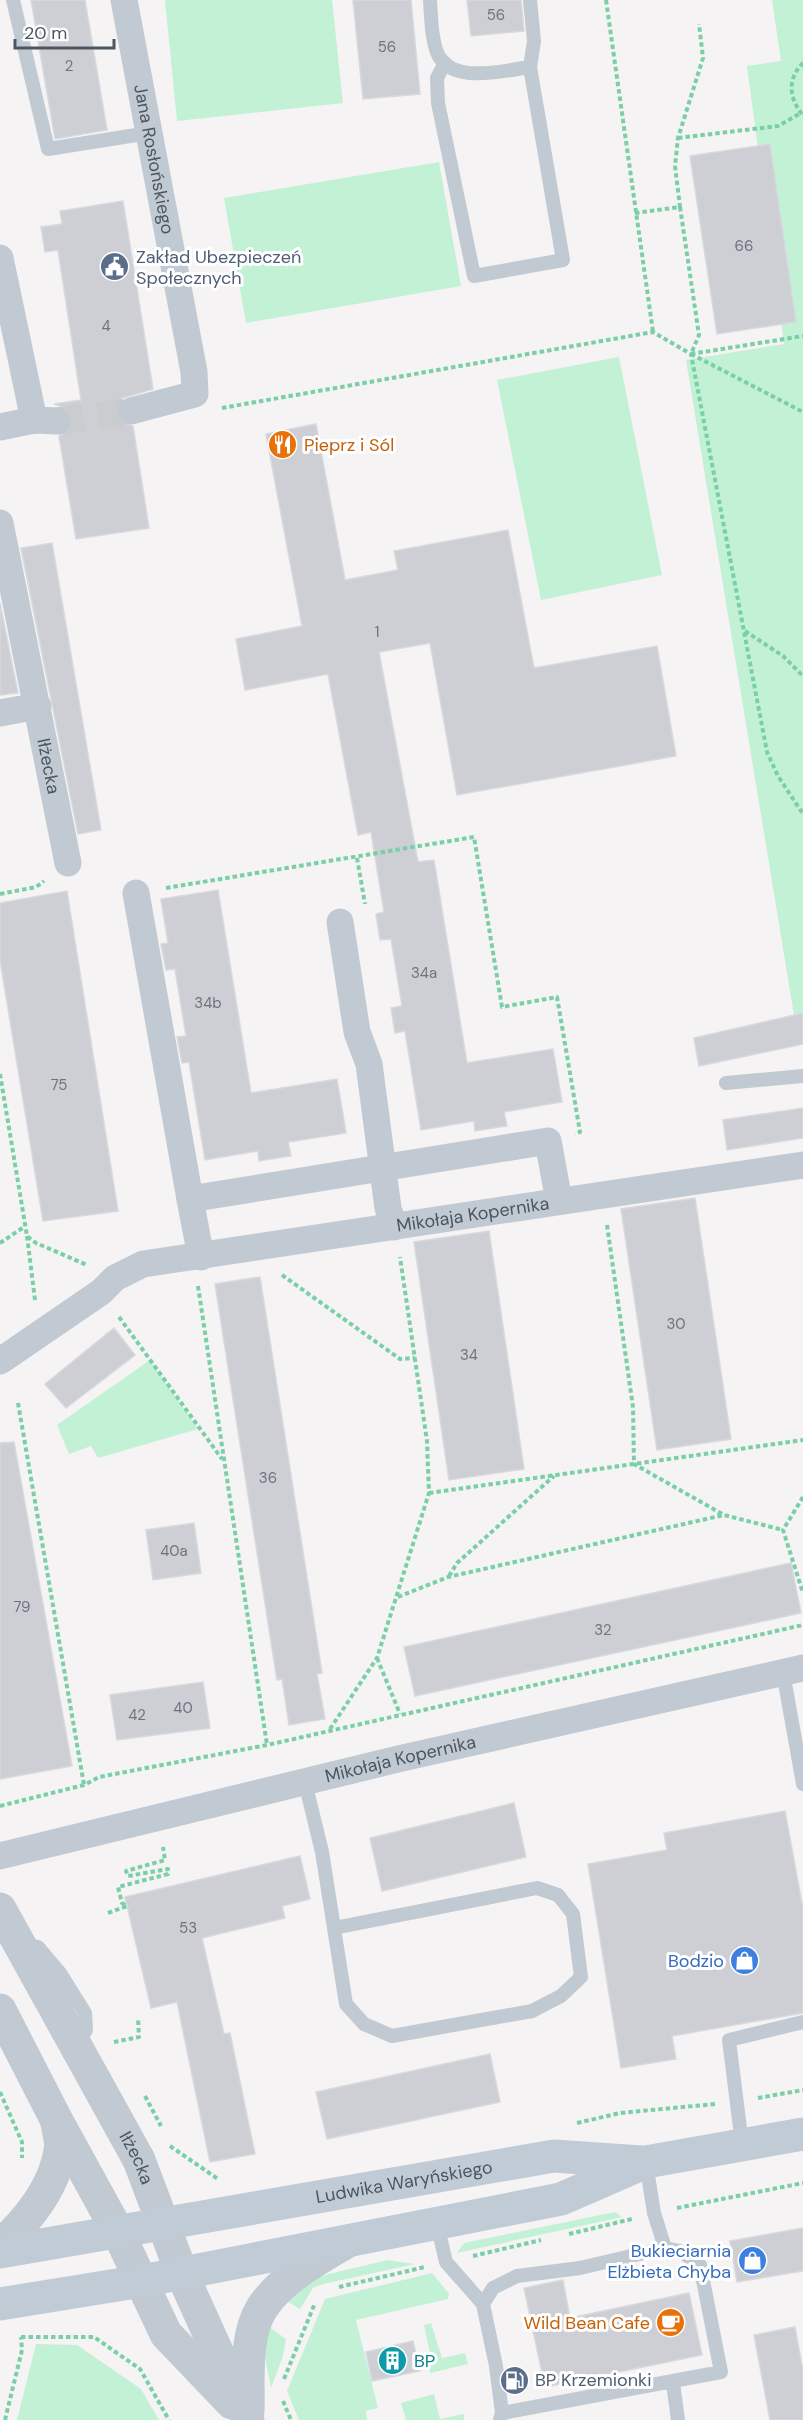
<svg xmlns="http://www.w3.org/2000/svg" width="803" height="2420" font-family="'DM Sans',sans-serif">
	<rect width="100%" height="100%" fill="#f5f3f3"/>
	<path fill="#c3f1d5" d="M165,0H332L343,103L177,121Z
		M772,0H803V1014L794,1015L686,360L784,344L747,66L781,61Z
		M439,162L461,286L246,323L224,198Z
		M619,357L662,575L541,600L497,380Z
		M150,1360L198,1429L98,1458L91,1446L69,1454L57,1425Z
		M615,2212L622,2217L457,2253L464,2243Z
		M388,2260L415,2264L323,2284L313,2288L300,2309L283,2299L316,2277Z
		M432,2273L449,2294L448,2299L356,2320L378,2408L366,2411L367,2420H299L287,2391L325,2299Z
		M431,2323L442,2358L465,2353L468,2364L430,2373L427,2358L431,2357L424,2325Z
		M269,2327L286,2339L283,2356L271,2388L264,2352Z
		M36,2344L77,2345L141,2389L159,2420H17Z
		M434,2394L440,2419L464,2414V2420H406L401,2403Z"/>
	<path fill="#cdcfd5" stroke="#d7d9de" stroke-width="1.5" d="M31,0H85L107,130L55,139Z
		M353,0H411L420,94L363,99Z
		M467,0H521L524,31L471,36Z
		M770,144L796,322L717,334L690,156Z
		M123,201L153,389L120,399L116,414L120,422L133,426L149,528L76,539L59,436L70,430L73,421L66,408L54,404L81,400L58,250L45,252L41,227L62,224L60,211Z
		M316,424L345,580L398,570L394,551L508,530L534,668L657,646L676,756L457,795L430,643L379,652L418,862L434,860L467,1063L553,1049L562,1102L504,1112L507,1126L475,1131L474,1121L421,1130L405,1031L395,1033L391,1008L402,1006L391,939L380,940L376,914L384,912L371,832L358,835L328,674L245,690L236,639L302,626L266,434Z
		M52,543L101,830L78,834L21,548Z
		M0,603L18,693L0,695Z
		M218,890L251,1093L337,1079L346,1133L288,1142L291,1156L259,1161L258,1151L205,1160L189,1062L182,1063L177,1037L186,1036L175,969L166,970L161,944L168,943L161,899Z
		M67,891L118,1211L43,1221L0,960V903Z
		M803,1013V1044L699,1066L694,1038Z
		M803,1108V1138L727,1150L723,1120Z
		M695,1198L731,1439L657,1450L621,1209Z
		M489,1231L524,1469L449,1480L414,1242Z
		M260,1277L322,1673L317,1674L325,1719L289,1725L282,1679L277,1680L215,1284Z
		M114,1328L135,1355L66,1408L45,1384Z
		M14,1442L72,1766L0,1779V1443Z
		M194,1523L201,1573L153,1580L146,1530Z
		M791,1563L801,1613L415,1696L404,1647Z
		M203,1682L210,1728L117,1740L110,1695Z
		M514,1803L526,1857L382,1891L370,1838Z
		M785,1811L803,1909V2013L672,2036L676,2059L621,2068L588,1864L667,1850L664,1833Z
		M300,1856L310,1899L282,1906L285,1918L202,1938L224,2034L230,2033L255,2154L210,2162L177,2002L151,2008L125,1897Z
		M490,2054L500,2102L327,2139L316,2092Z
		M803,2228V2271L737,2282L730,2241Z
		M563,2280L570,2318L689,2293L702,2355L545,2387L524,2288Z
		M795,2327L803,2371V2420H770L754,2335Z
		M413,2341L420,2371L372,2381L366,2352Z"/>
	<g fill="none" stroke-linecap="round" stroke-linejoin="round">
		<path stroke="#caccce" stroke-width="27" stroke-dasharray="27 14" stroke-linecap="butt" d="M57,421L131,411"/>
		<path stroke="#7ad0a6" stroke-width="4" stroke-dasharray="4.5 3" stroke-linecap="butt" d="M606,0L653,332
			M802,114C789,98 787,79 803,63
			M678,138L778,126L801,113
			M680,207L699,335L691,354
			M635,213L680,207L675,166L678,138L703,58L699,24
			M691,354L803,412
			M691,354L803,336
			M222,408L653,332L691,354L767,752L778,776L803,814
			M745,631L783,656L803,676
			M357,858L365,904
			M166,888L474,837L502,1007L557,997L580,1132L575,1134
			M0,894L36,887L44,881
			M0,1074L27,1236L36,1243L87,1265
			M607,1225L633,1407L634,1464L724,1515L783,1530
			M27,1236L35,1300
			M0,1243L24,1227
			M282,1275L400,1359L415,1358
			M198,1286L267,1745
			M119,1317L222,1459
			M18,1403L84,1785
			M429,1493L803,1440
			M803,1497L783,1530L803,1593
			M449,1576L457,1563L554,1476
			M398,1597L448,1577L724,1515
			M377,1658L400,1714
			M330,1729L377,1658L429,1493L427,1441L400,1257
			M0,1806L84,1785L99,1777L267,1745L803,1625
			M108,1913L127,1906L122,1903L118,1887L168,1874V1869L128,1876L126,1871L165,1860L163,1847
			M114,2042L139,2037L138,2018
			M0,2092L22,2142V2158
			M145,2096L161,2126
			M758,2098L803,2090
			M577,2123L620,2113L715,2104
			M170,2146L218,2179
			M677,2208L803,2183
			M569,2234L632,2219
			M473,2256L541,2240
			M339,2287L425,2267
			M21,2337H94L140,2369L169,2420
			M284,2379L315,2303
			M283,2401L291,2420
			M5,2420L22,2350L21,2337"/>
		<path stroke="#c1cad2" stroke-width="14" d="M13,0L48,149L149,133
			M430,0C431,15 431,32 435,46C444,87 501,71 530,67L534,41L530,0
			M445,63L437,78L438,103L474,276L563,260L530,67
			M726,1083L803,1076
			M783,1672L803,1784
			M305,1782L322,1852L346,2004L364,2024L392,2036L532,2011L561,1996L581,1977L573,1914L558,1895L537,1888L334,1928
			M29,1945L38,1947L60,1973L85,2013L86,2030L78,2045
			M742,2144L729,2040L803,2022
			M437,2224L446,2262L483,2304L496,2366L502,2413L500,2420
			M483,2304L493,2288L517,2276L580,2268L665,2248
			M673,2383L678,2420
			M502,2413L721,2372L700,2265L680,2251L665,2248L654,2213L646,2163"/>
		<g stroke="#c1cad2" stroke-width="27">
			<path id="s1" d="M124,0L194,372L195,394L131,411"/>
			<path d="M0,258L34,420"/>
			<path d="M0,427L34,420L57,421"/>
			<path id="s2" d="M0,523L68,863"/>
			<path d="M0,713L38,706"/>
			<path d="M136,893L190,1199L548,1141L559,1201"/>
			<path d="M340,922L357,1032L369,1064L388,1208L394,1227"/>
			<path d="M190,1199L201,1257"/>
			<path id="s3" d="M0,1361L101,1292L115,1278L143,1264L803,1165"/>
			<path id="s4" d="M0,1856L398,1759L803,1668"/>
		</g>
		<g stroke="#c1cad2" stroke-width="33">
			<path id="s5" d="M0,1909L139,2160L182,2274L248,2420"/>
			<path d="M0,2010L57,2121L118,2232L166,2334L232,2403"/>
			<path d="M0,2246C27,2221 54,2189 60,2151C62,2142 58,2131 57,2123"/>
			<path d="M248,2412C249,2380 244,2336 262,2308C280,2280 317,2259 345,2243"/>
		</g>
		<g stroke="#c1cbd6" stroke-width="33">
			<path id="s6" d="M0,2252L554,2156L641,2162"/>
			<path d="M0,2304L142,2281L561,2199L646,2162L803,2134"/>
		</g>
	</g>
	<defs>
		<symbol id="civic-disc" viewBox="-11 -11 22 22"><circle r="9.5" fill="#5c6f8a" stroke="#fff"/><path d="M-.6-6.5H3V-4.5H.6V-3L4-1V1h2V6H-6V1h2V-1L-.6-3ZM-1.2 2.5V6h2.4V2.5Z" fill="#fff"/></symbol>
		<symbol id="restaurant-disc" viewBox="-11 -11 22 22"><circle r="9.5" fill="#e8710a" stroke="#fff"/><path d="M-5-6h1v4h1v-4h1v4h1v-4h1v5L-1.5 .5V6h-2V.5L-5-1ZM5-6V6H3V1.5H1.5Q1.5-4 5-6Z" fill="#fff"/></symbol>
		<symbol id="shop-disc" viewBox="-11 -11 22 22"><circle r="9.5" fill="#3f7fe0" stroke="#fff"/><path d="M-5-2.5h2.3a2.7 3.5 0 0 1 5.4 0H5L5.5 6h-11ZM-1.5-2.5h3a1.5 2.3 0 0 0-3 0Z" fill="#fff"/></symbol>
		<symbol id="cafe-disc" viewBox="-11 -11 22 22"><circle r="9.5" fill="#e8710a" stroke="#fff"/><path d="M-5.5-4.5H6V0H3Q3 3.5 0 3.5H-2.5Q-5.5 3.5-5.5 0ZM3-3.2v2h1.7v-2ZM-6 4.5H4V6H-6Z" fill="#fff"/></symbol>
		<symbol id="building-disc" viewBox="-11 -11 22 22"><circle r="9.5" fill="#0f9aa8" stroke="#fff"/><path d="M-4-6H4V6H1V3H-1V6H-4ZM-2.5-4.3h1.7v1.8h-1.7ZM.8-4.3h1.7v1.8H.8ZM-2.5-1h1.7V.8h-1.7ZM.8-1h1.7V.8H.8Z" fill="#fff"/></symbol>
		<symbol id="fuel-disc" viewBox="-11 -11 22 22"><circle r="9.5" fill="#5c6f8a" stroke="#fff"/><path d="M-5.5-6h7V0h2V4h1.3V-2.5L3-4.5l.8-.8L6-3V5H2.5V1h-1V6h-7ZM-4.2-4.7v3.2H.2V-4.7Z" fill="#fff"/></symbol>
	</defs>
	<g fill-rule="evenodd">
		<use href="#civic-disc" x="98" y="250" width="33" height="33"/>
		<use href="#restaurant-disc" x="266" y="428" width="33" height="33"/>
		<use href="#shop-disc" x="728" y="1944" width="33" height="33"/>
		<use href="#shop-disc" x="736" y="2244" width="33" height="33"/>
		<use href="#cafe-disc" x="654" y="2306" width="33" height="33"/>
		<use href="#building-disc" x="376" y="2344" width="33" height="33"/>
		<use href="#fuel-disc" x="498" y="2364" width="33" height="33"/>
	</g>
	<g text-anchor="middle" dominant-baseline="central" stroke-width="6" stroke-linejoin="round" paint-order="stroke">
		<g font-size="15" fill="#6b747e">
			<text x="496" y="15">56</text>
			<text x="387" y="47">56</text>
			<text x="69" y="66">2</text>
			<text x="744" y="246">66</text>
			<text x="106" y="326">4</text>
			<text x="377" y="632">1</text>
			<text x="424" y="973">34a</text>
			<text x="208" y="1003">34b</text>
			<text x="59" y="1085">75</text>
			<text x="676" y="1324">30</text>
			<text x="469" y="1355">34</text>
			<text x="268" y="1478">36</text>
			<text x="174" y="1551">40a</text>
			<text x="22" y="1607">79</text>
			<text x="603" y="1630">32</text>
			<text x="183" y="1708">40</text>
			<text x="137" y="1715">42</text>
			<text x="188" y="1928">53</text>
		</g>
		<g font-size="18" fill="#4a5661" stroke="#fff">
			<text stroke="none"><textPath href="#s1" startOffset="162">Jana Rosłońskiego</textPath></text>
			<text stroke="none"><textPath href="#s2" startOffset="248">Iłżecka</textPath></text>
			<text stroke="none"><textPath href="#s3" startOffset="507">Mikołaja Kopernika</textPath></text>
			<text stroke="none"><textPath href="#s4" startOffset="412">Mikołaja Kopernika</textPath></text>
			<text stroke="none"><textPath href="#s5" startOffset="284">Iłżecka</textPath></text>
			<text stroke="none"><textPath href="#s6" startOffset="410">Ludwika Waryńskiego</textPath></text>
		</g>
		<g font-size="18" fill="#4e5e75" stroke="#fff" text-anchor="start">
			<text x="136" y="257">Zakład Ubezpieczeń<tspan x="136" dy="21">Społecznych</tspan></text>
			<text x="535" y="2380">BP Krzemionki</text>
		</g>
		<g font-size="18" fill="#c56008" stroke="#fff" text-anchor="start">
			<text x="304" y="445">Pieprz i Sól</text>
			<text x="650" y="2323" text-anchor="end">Wild Bean Cafe</text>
		</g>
		<g font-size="18" fill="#366cbe" stroke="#fff" text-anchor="end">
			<text x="724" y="1961">Bodzio</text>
			<text x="731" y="2251">Bukieciarnia<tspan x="731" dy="21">Elżbieta Chyba</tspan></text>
		</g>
		<g font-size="18" fill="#0d838f" stroke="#fff" text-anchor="start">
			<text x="414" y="2361">BP</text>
		</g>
	</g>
	<path d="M15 39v9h99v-9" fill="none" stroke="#4a5661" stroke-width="3"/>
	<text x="24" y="39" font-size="18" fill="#4a5661" stroke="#ffffff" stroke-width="4.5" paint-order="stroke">20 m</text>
</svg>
